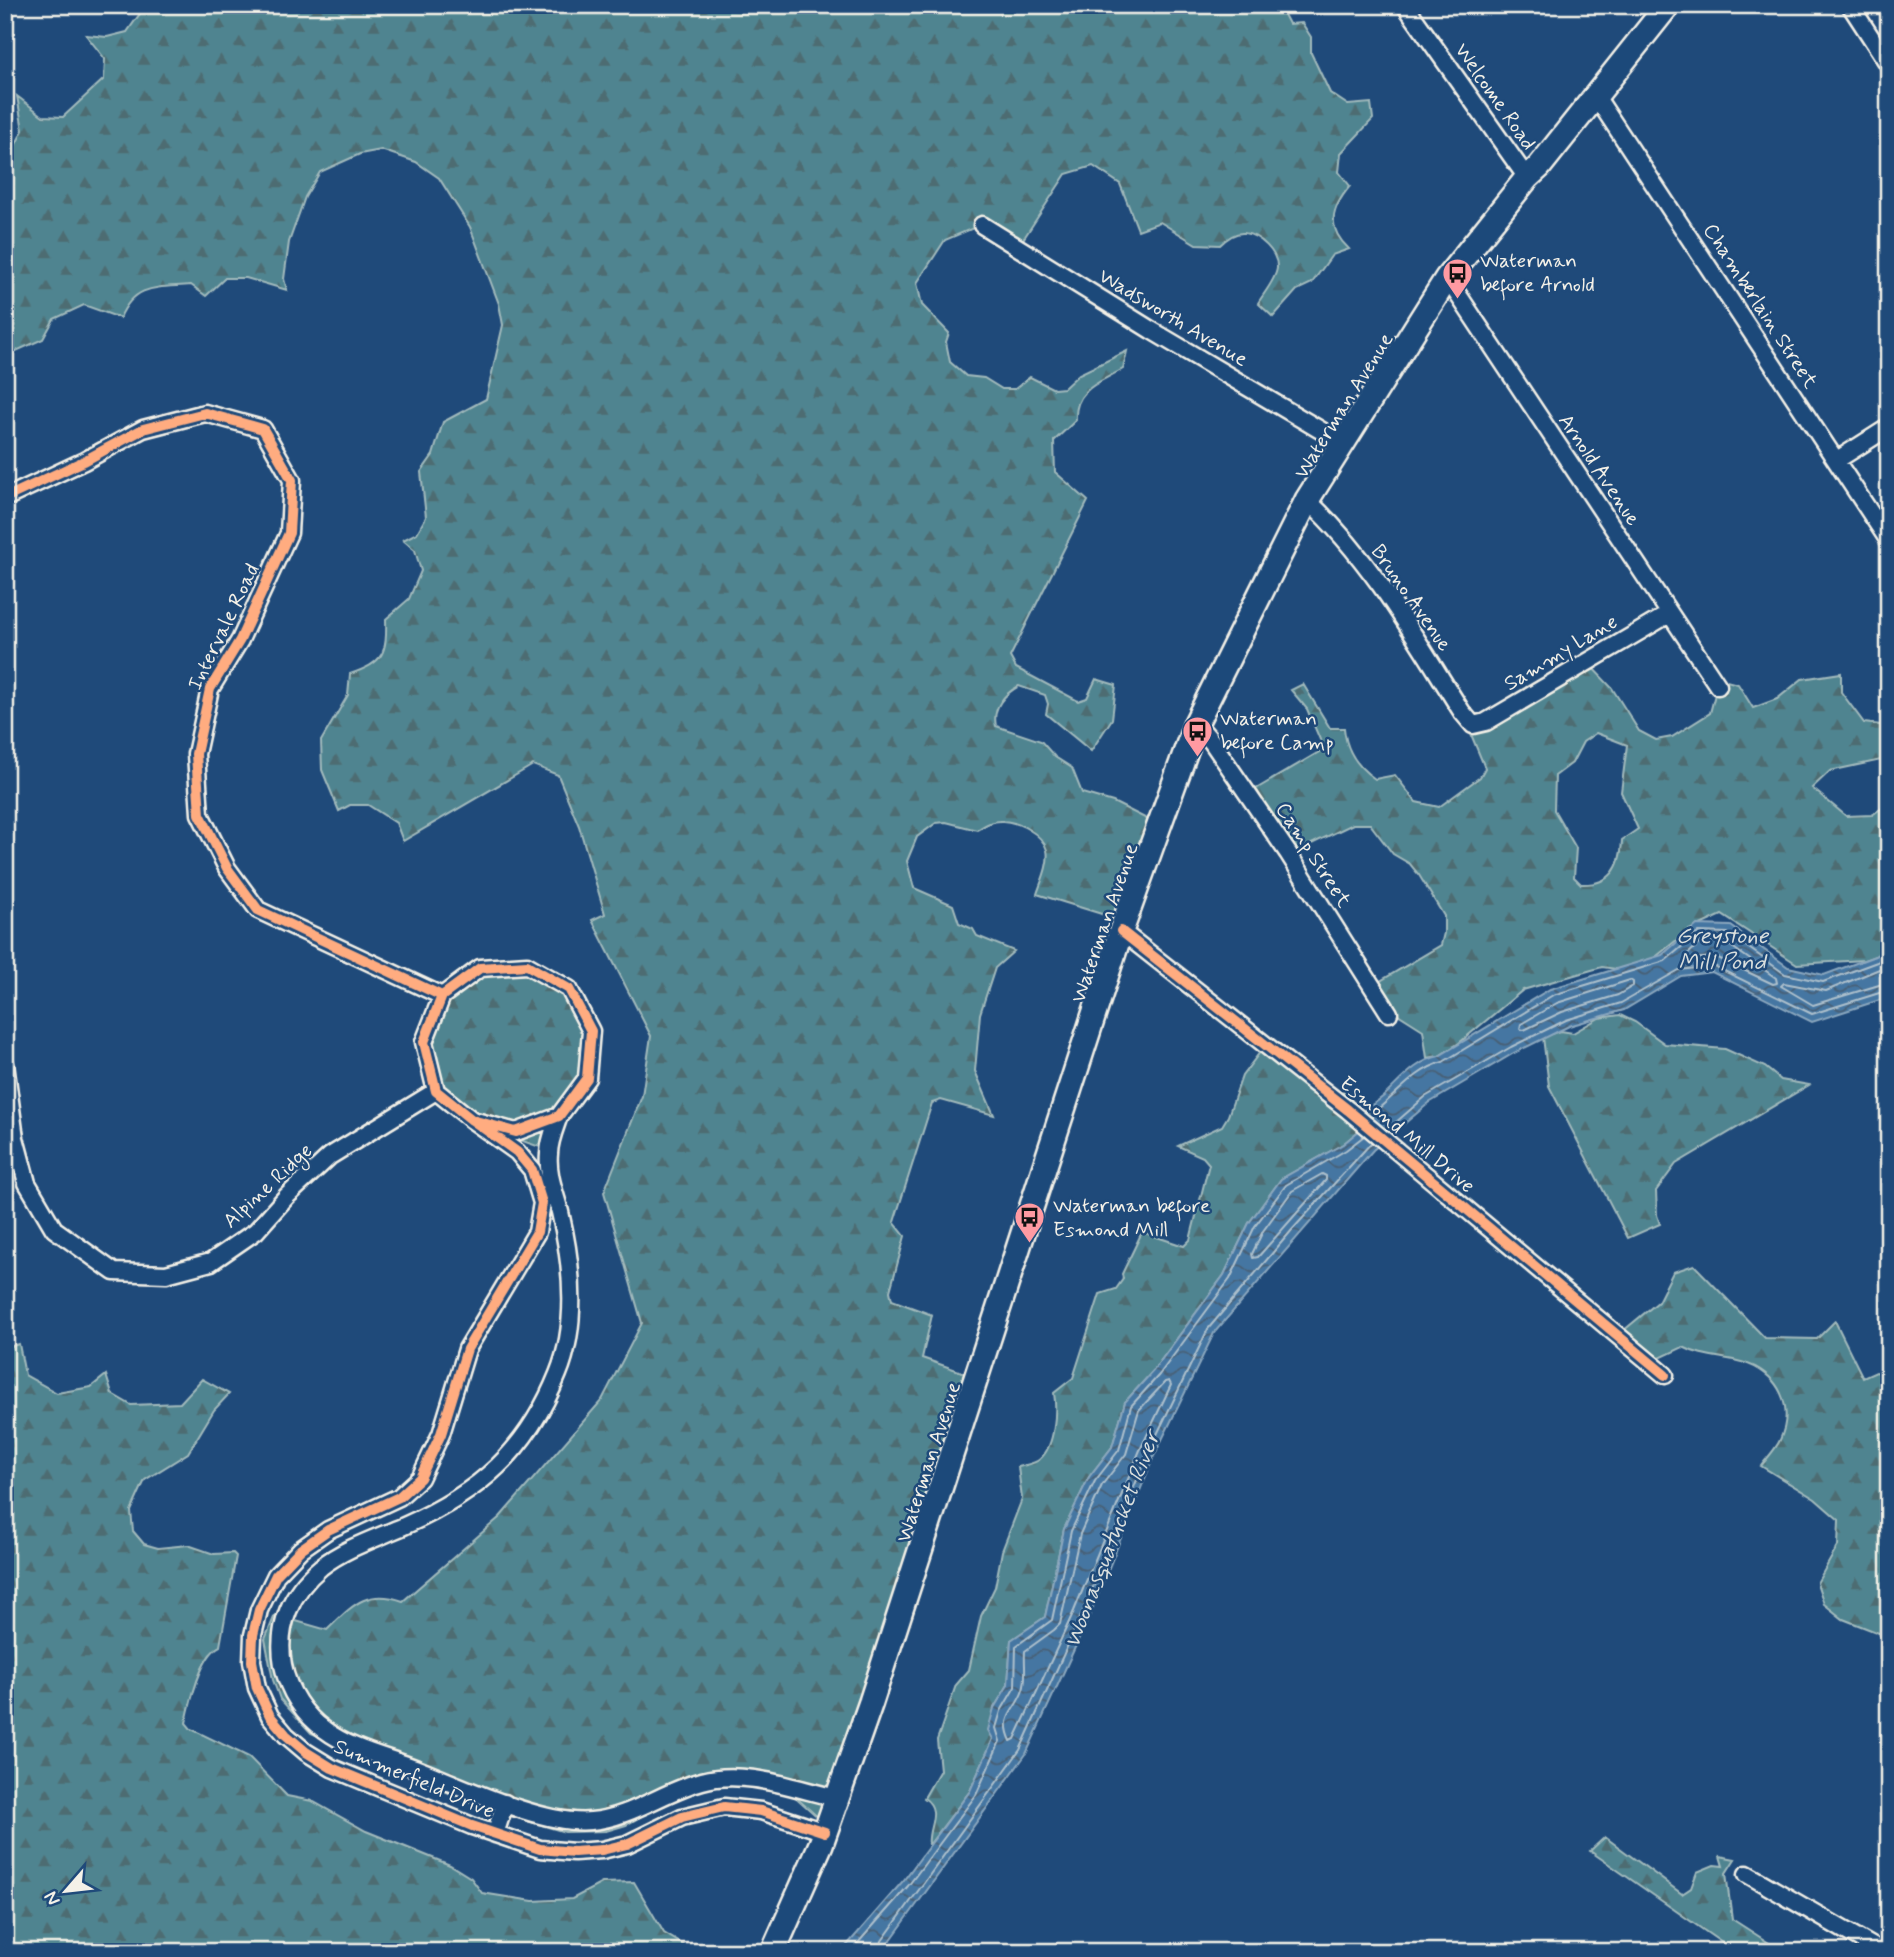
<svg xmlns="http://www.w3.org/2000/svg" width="1894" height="1957" font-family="Mynerve,sans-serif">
	<defs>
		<pattern id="forest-firs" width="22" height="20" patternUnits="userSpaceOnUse" patternTransform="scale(1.75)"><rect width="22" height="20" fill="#508490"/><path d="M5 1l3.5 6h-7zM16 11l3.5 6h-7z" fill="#4d6c72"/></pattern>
		<pattern id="water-waves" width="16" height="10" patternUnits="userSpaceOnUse" patternTransform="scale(1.75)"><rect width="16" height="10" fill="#4576a2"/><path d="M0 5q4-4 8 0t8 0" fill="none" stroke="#475f74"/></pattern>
	</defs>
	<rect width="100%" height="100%" fill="#1f4a7a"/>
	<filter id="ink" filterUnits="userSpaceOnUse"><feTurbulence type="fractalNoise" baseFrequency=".0143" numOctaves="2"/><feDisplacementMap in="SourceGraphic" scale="14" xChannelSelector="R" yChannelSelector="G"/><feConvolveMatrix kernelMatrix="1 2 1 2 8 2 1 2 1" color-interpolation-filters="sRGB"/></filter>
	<g filter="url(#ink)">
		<path fill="url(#forest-firs)" stroke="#a2babc" stroke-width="2" fill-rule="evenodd" d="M146,5H1279L1289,24L1302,23L1311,37V53L1330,93L1348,105L1371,103L1373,119L1341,153L1339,172L1350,186C1331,209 1326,227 1349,249L1332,255L1312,283L1297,290L1273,317L1258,303C1264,293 1276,279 1277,268C1278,253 1260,235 1244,233C1235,232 1226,239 1220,245L1196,244L1160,222L1138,230L1120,184L1093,166L1066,174L1022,241L985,223L945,240L917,283L922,305L949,333L946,342L950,362L966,376L984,378L1002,389H1015L1030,377L1054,389L1064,388L1079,374L1127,351L1123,369C1099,383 1074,389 1076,420L1054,441L1055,472L1088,501L1010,657L1016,668L1078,701L1087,698L1096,679L1116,685L1112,719L1091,751L1046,714L1048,704L1045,695L1019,686C1004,694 992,708 996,726L1041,741L1055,757L1072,768L1082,793L1113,802L1149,820L1121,920L1037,894C1041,882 1050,863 1047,850C1042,833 1018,822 1003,821C993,820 985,825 977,830L946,822L936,823L917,837L907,861L914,888L953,905L959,923L973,929L977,936L1014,951L995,968L980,1014L975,1071L994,1115L941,1100L932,1103L894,1222L905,1236L890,1291L892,1300L932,1315L922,1358L974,1376L821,1820L781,1784L737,1777L687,1790L626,1825L606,1831L565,1832L480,1807L476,1802L472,1803L311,1733L280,1699L273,1680L265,1639L275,1615L327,1630C352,1606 366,1588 403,1601L500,1517L602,1400L642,1323L604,1192L642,1096L651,1036L592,920L605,914L579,826L558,775L533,765L403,841L396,823L368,805H350L339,811L322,770L321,741L348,695L350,674C384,662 387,654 386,619L409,599L421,571L415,550L403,540L417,533L426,517L421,472L433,455L443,422L486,399L503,325L499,304L470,227L439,178L416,162L381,150L360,154L320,172L305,197L289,242L284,279L287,290L246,278H225L206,296L191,285C158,288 135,283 120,318L84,305L54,319L43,339L5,356V158L10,156L23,130L17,96L43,116L63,117L104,79L105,59L86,35L107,37L127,32Z
			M1589,664L1612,688L1639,731L1656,740L1672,737L1710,713L1719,679L1738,684L1753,708L1777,699L1802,679L1841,673V692L1864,723L1889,726V763L1881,760L1830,771L1812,788L1846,816L1872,815L1889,803V951L1864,960L1797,964L1722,915L1689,930L1637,972L1602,967L1523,990L1459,1043L1439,1056L1427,1058L1423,1030L1390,1009L1377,983L1441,945L1444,933V916L1419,875L1410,864L1393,854L1370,824H1353L1295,852L1256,789L1324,749L1307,709L1291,690L1303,684L1330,728H1344C1346,750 1356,766 1375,779L1395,775L1416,802L1439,807L1480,777L1485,768L1470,732ZM1596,733L1627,745L1621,792L1638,829L1622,840C1621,868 1611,885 1581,884L1574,877L1576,848L1554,810L1555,776L1572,763L1583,742Z
			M511,962L557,976L592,1024L595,1075L548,1149C504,1139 462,1108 427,1082V1010L445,992Z
			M1620,1015L1635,1022L1665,1044L1725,1049L1765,1067L1781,1080L1809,1085L1676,1164L1656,1191L1657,1215L1660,1224L1628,1238L1549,1086L1543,1037L1561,1031L1573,1033L1599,1018Z
			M1267,1043L1340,1096L1345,1090L1367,1124L1343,1144L1281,1179L1249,1223L1224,1275L1153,1371L1125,1402L1112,1447L1089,1477L1064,1529L1045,1617L1011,1640L1008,1685L994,1708L993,1739L970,1791L929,1845C926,1828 943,1811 924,1798L940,1770L937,1740L956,1685L969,1670L981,1616L995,1587L1002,1551L1022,1499L1018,1467C1024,1465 1035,1464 1040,1459C1055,1446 1057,1411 1054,1393L1073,1378L1100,1294L1116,1289L1123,1279L1122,1274L1142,1232L1184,1246L1190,1240L1209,1164L1203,1157L1178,1146L1222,1126L1228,1116L1242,1076Z
			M1694,1265L1765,1338L1817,1339L1835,1321L1863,1378L1876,1372L1889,1376V1637L1843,1619L1824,1604L1817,1583L1838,1546L1839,1520L1815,1499L1761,1466C1767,1458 1776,1449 1780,1440C1793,1411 1783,1382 1755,1367C1733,1356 1705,1359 1683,1347L1645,1365L1623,1331L1658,1302L1673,1272Z
			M19,1344L25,1375L57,1393L91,1387L106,1375L112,1394L131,1405L180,1403L202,1379L229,1394L214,1410L188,1453L145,1480L131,1511L133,1531L144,1544L158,1548L188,1545L214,1554L233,1553L236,1556L220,1646C201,1655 190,1703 186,1723L191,1729L249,1757L287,1796L312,1801L366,1831L450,1865L471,1878L482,1893L533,1901L572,1899L602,1883L634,1882L664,1933L695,1952H5V1348Z
			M1605,1837L1682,1894L1691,1888L1697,1872L1714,1865L1723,1866L1720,1856L1735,1859L1726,1873L1732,1919L1783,1952H1735L1590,1851Z"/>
		<path fill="url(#water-waves)" stroke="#8ba7be" stroke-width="2" d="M1697,925L1731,926L1788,967L1824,975L1875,956L1889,946V997L1812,1022L1712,972L1681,976L1624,1010L1569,1026L1514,1053L1429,1103L1373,1150L1214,1333L1154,1456L1089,1617L1026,1754L882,1952H841L903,1881L970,1791L993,1739L988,1730L994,1708L1008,1685L1011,1640L1045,1617L1064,1529L1089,1477L1112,1447L1125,1402L1153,1371L1224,1275L1249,1223L1281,1179L1343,1144L1367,1124L1359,1114C1368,1107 1379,1101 1386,1094C1403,1078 1416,1061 1439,1056L1550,989L1662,955Z"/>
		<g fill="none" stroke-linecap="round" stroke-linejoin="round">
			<path stroke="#aec0cc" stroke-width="2" d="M1702,941L1725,942L1776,978L1777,983L1773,984L1716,957L1688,959V954Z
				M1889,965L1826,991L1784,983L1781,986L1813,1005L1889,982
				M1630,980L1633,982V986L1618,995L1562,1012L1524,1030L1520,1029L1521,1024L1557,1003Z
				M1373,1118V1113C1397,1095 1414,1070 1443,1062L1553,995L1665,961L1699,932L1728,933L1785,974L1823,982L1877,962L1889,955
				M1387,1130L1425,1097L1511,1047L1566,1020L1621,1003L1679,970L1714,966L1812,1014L1889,990
				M1322,1174L1326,1176V1180L1258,1257L1253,1258L1252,1254L1263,1231L1292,1191Z
				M1169,1381L1171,1385L1140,1450L1074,1611L1015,1739L1011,1741C999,1715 1016,1712 1023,1690C1027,1679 1024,1663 1025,1651L1054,1630L1060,1624L1080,1534L1102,1485L1126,1454L1139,1410L1165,1382Z
				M850,1952L908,1886L976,1795L1000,1741L996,1728L1001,1711L1015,1687L1016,1646L1052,1620L1071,1531L1095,1481L1119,1450L1131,1406L1159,1375L1230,1279L1255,1226L1286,1185L1346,1150L1364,1136
				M877,1952L879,1945L1020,1750L1082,1614L1148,1453L1208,1329L1292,1230L1372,1142"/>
			<defs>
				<path id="street" d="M1405,5L1527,178
					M1850,5L1889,65
					M1595,95L1889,541
					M982,225L1151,330L1344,444
					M1447,278L1718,686
					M1837,460L1889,427
					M5,498L84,461L143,429L205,413L263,429L292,480L289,533L240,640L210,689L196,754L200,814L227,868L258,910L442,996
					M1307,500C1371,559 1416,639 1462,712L1473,725L1486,722L1669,614
					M1196,723L1212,742L1288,853L1389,1013
					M1121,931L1348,1110L1665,1375
					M5,1064L15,1138L27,1183L54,1229L114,1272L166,1274L211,1262L256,1231L287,1196L330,1156L436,1091
					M559,1116C555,1128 549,1141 549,1154C547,1174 555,1193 560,1212C572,1263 579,1323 558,1374C527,1451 479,1493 404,1526C377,1538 345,1548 321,1567C291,1592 276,1626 283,1665C288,1691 304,1715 325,1730C350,1749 386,1757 415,1768C461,1786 544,1826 591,1821C630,1818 664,1791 702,1781C745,1769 795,1789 837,1798
					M472,1120L516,1132L559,1116L587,1078L591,1031L569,989L527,965L480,968L442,996L424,1042L436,1091L472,1120L517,1152L532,1170L542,1203L537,1232L467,1349L441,1434L420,1478L399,1497L328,1530L301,1549L276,1575L259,1610L253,1635L252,1661L257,1688L270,1716L286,1735L306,1752L332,1768L472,1826L540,1849L574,1852L602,1850L627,1844L682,1817L724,1807L761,1811L825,1832
					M495,1834L505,1803
					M1747,1874L1882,1952"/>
				<path id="secondary" d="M773,1952L821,1844L871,1702L1121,931L1196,723L1307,500L1447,278L1527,178L1539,167L1668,5"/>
			</defs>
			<use href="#street" stroke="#f4f1e8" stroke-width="21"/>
			<use href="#secondary" stroke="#f4f1e8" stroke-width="28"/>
			<use href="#street" stroke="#1f4a7a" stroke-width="16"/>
			<use href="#secondary" stroke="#1f4a7a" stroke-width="23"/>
			<defs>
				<path id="cycleway" d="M5,498L84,461L143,429L205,413L263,429L292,480L289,533L240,640L210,689L196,754L200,814L227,868L258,910L442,996
					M1121,931L1348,1110L1665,1375
					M472,1120L516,1132L559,1116L587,1078L591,1031L569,989L527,965L480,968L442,996L424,1042L436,1091L472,1120L517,1152L532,1170L542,1203L537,1232L467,1349L441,1434L420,1478L399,1497L328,1530L301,1549L276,1575L259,1610L253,1635L252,1661L257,1688L270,1716L286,1735L306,1752L332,1768L472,1826L540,1849L574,1852L602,1850L627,1844L682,1817L724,1807L761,1811L825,1832"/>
			</defs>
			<use href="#cycleway" stroke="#1f4a7a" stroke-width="15"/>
			<use href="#cycleway" stroke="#ffac80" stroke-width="10"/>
		</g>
	</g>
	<defs>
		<symbol id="bus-pin" viewBox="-11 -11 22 30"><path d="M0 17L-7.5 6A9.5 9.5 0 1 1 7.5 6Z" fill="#ff9aa2" stroke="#1f4a7a"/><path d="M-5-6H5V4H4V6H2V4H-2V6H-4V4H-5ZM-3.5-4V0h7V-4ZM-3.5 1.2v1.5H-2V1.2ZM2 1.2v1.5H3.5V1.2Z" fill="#111"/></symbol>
	</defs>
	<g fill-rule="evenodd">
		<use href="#bus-pin" x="1440" y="256" width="35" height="47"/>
		<use href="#bus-pin" x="1180" y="714" width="35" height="47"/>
		<use href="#bus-pin" x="1012" y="1200" width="35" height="47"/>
	</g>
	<g text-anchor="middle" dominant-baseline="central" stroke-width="5" stroke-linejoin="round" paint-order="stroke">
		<g font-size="21" fill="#f4f1e8" stroke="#1f4a7a">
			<text transform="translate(1495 97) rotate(55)">Welcome Road</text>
			<text transform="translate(1760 306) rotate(57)">Chamberlain Street</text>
			<text transform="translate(1173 318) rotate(31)">Wadsworth Avenue</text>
			<text transform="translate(1344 406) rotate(-58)">Waterman Avenue</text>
			<text transform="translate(1599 470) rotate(56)">Arnold Avenue</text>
			<text transform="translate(1411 598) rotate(55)">Bruno Avenue</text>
			<text transform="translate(224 627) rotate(-64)">Intervale Road</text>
			<text transform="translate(1561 653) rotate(-31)">Sammy Lane</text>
			<text transform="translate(1313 855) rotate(57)">Camp Street</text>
			<text transform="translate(1105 923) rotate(-71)">Waterman Avenue</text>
			<text transform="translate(1407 1135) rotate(40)">Esmond Mill Drive</text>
			<text transform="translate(268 1186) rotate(-43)">Alpine Ridge</text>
			<text transform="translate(929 1462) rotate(-72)">Waterman Avenue</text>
			<text transform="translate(414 1779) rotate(23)">Summerfield Drive</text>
		</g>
		<g font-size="21" fill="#f4f1e8" stroke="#1f4a7a" text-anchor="start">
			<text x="1480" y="261">Waterman<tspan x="1480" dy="24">before Arnold</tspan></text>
			<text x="1220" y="719">Waterman<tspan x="1220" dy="24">before Camp</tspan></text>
			<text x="1053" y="1206">Waterman before<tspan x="1053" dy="24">Esmond Mill</tspan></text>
		</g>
		<g font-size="23" font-style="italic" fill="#dadfde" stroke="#1f4a7a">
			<text x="1722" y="937">Greystone<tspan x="1722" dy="26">Mill Pond</tspan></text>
			<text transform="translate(1113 1540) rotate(-69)">Woonasquatucket River</text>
		</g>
	</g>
	<rect width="1894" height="1957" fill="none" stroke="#1f4a7a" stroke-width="28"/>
	<rect x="14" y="14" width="1866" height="1929" fill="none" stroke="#f4f1e8" stroke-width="2.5" filter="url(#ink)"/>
	<g transform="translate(66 1891) rotate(242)" stroke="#1f4a7a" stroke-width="5" paint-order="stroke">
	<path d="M0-5L12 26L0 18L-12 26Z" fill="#f4f1e8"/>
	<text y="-10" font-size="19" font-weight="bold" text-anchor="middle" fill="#f4f1e8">N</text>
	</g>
</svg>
